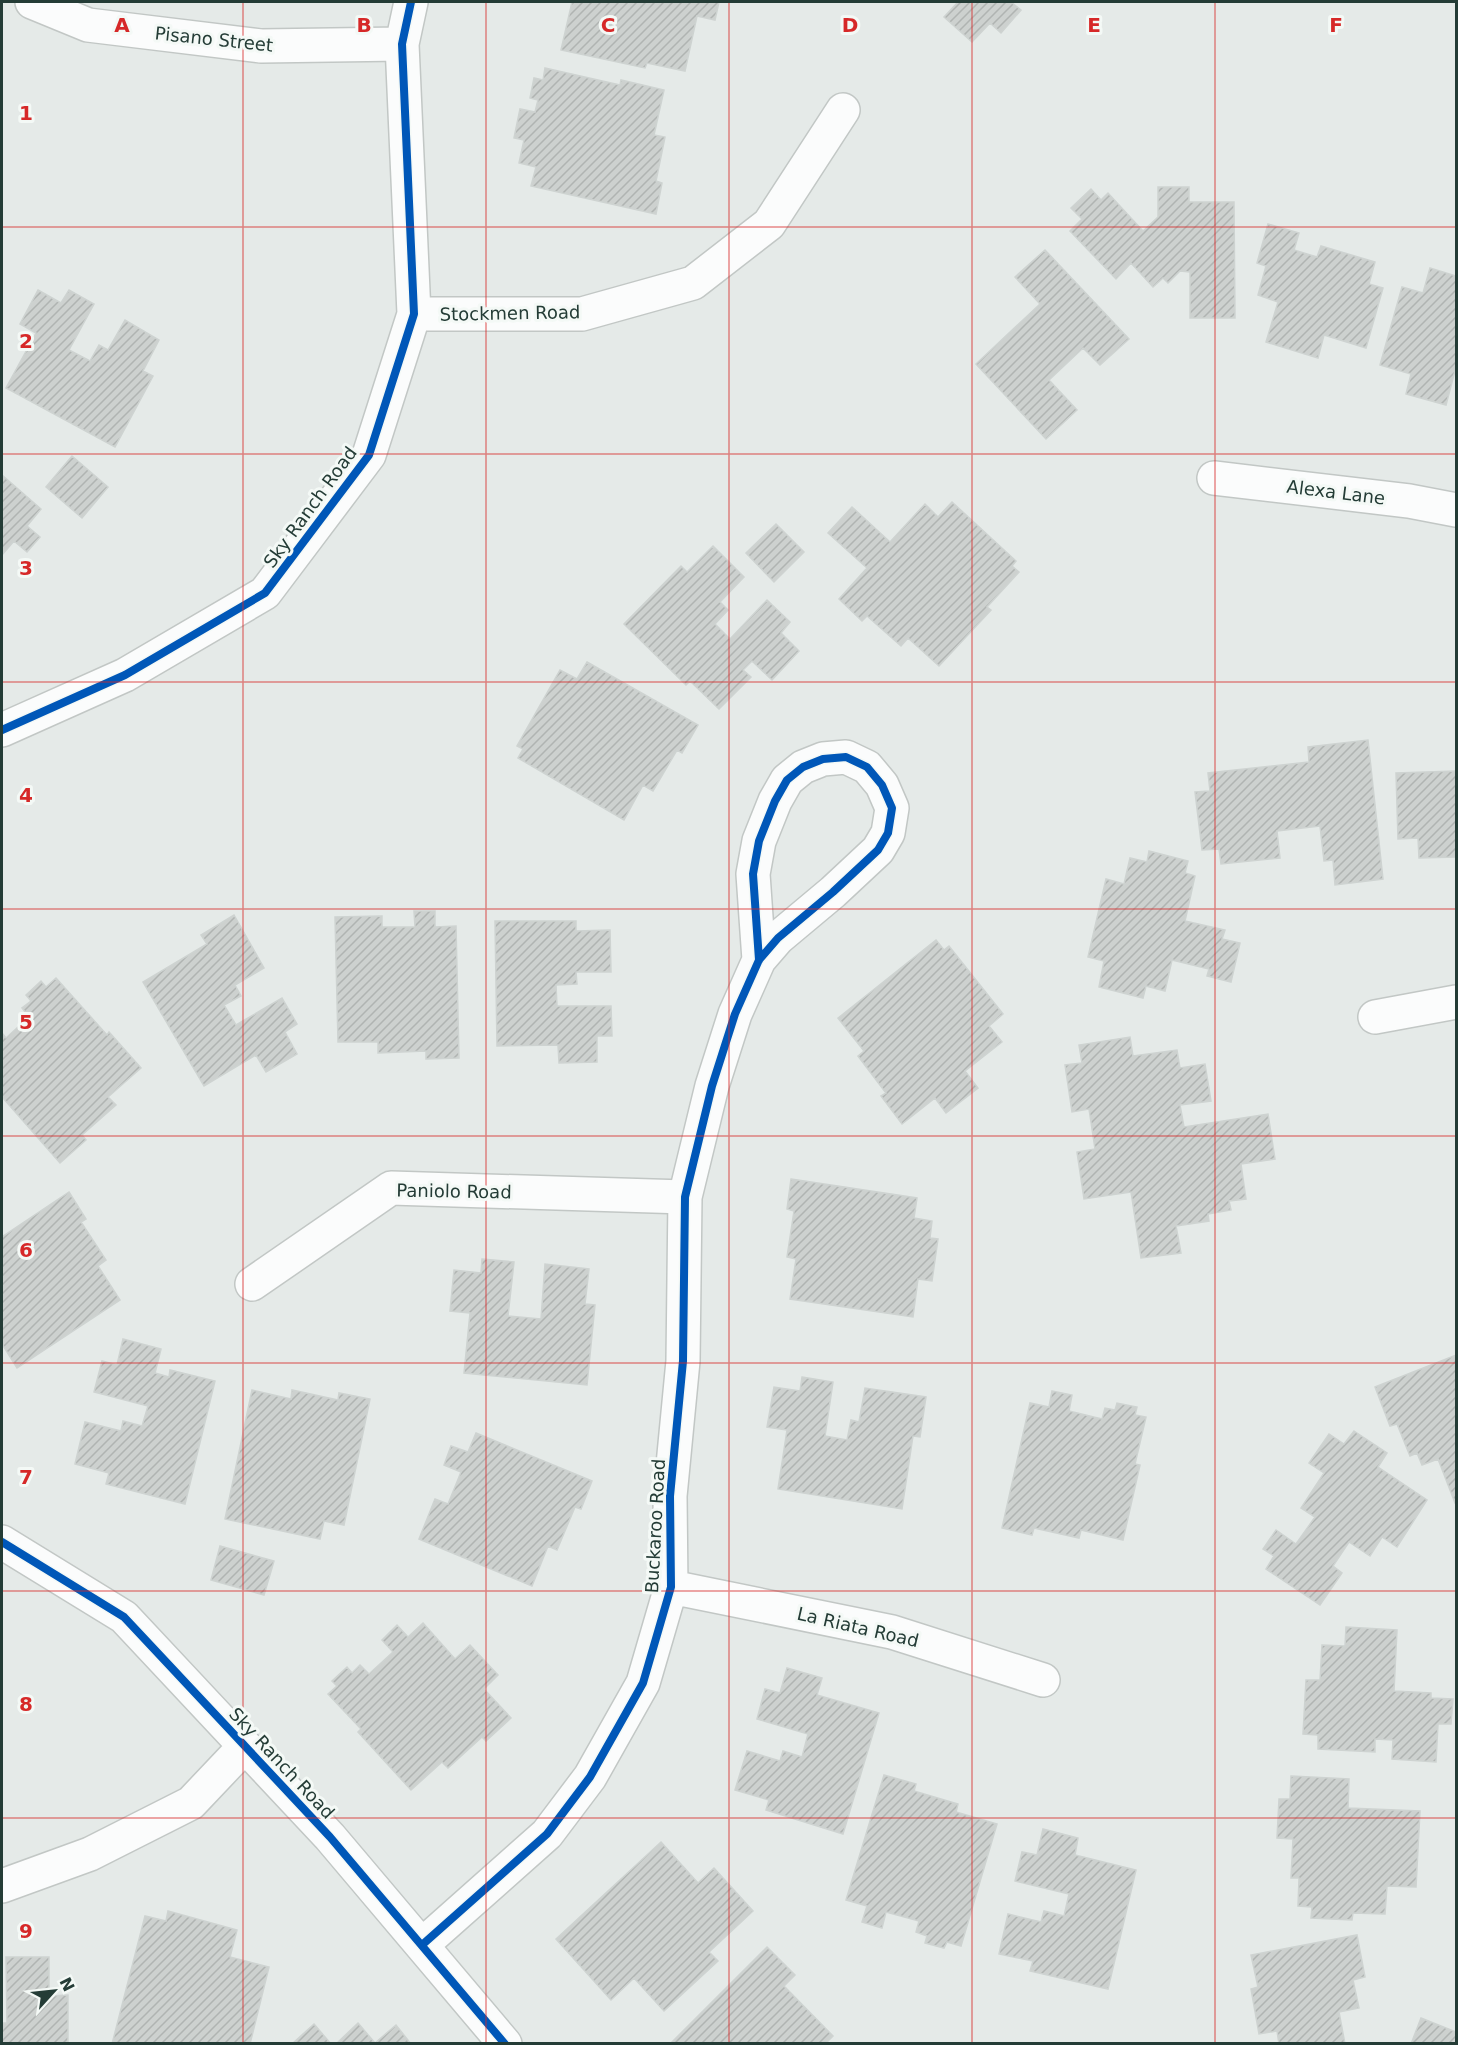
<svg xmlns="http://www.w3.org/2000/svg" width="1458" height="2045" font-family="'DejaVu Sans',sans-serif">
	<defs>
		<pattern id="building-hatch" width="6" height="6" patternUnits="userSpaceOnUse" patternTransform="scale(1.5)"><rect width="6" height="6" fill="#cdd1cf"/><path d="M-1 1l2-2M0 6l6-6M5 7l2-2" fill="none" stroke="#b0b4b2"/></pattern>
	</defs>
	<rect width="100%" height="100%" fill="#e5eae8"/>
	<path fill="url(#building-hatch)" stroke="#ced3d1" stroke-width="1.5" d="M572,2H719L715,20L697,16L685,71L647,63L645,68L561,50Z
		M958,2H1011L1021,10L1001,33L990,23L972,42L944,17Z
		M545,68L620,85L621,80L664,90L654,135L665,137L656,181L662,183L656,214L531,186L536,167L519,163L524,140L514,138L520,109L535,112L538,100L530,98L534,78L543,80Z
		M1158,187H1189V202H1234L1235,318H1190V272L1180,271L1168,283L1163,278L1153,287L1131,263L1116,279L1070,231L1082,219L1071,208L1091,189L1101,200L1108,193L1143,231L1158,217Z
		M1268,224L1299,233L1294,250L1317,257L1321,246L1375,262L1369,284L1383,288L1366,348L1324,335L1318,358L1266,342L1278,302L1258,295L1266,266L1257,263Z
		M1045,250L1129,339L1100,365L1083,348L1049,380L1077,410L1046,439L976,364L1040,304L1015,277Z
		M1430,268L1456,276V367L1446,405L1406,394L1411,374L1380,365L1402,287L1423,293Z
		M38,290L61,303L69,290L94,304L69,350L90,361L99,345L108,350L125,320L159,340L143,371L153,376L115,447L6,388L36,333L20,324Z
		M72,456L108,487L82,518L46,487Z
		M2,475L41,509L27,526L40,537L27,552L14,541L2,555Z
		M952,502L1016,561L1012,566L1019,572L987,607L991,610L939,666L908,638L901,646L867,616L862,621L839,599L867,568L828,533L852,507L890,542L925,504L938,517Z
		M776,524L804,552L774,582L746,553Z
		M713,546L744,577L720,602L728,610L715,624L730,639L767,600L790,622L781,633L799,651L772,680L752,661L743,670L751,677L719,709L690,681L686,685L624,624L681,566L687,572Z
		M587,662L698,725L682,753L677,750L653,791L643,785L624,820L518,758L523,749L517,746L560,670L577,679Z
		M1368,740L1383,879L1335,885L1333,860L1324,861L1320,826L1277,831L1280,858L1221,864L1219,849L1202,850L1195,792L1210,791L1208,773L1309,762L1308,747Z
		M1456,771V857L1419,858L1418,838L1398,839L1396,773Z
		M1149,851L1188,861L1185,873L1195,876L1185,921L1225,930L1222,939L1240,943L1231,982L1207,976L1209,969L1172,960L1165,991L1146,986L1143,998L1099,987L1104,961L1088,957L1106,879L1124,884L1130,858L1147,862Z
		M414,911H435V927L456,926L459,1058L426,1059V1051L378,1053V1042H338L335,917L382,916V927H415Z
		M234,915L264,968L235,985L241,996L224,1005L236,1025L282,998L297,1024L285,1032L297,1054L266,1072L256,1055L204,1086L143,982L207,944L201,935Z
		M495,921H576V931L610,930L611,972H576L577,984L556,985L557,1006H611L612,1036H597V1062L559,1063L558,1045L497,1046Z
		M936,940L944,950L949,946L1003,1014L989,1026L1002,1042L965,1071L978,1088L946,1113L935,1098L902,1124L881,1096L886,1093L858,1056L864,1051L838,1018Z
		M56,978L107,1035L109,1032L141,1068L108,1097L116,1105L82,1135L86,1140L60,1163L2,1097V1033L6,1038L29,1017L22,1008L31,1001L26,995L41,981L46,987Z
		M1130,1037L1133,1056L1177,1050L1180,1068L1205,1064L1211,1101L1180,1105L1184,1127L1268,1114L1275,1159L1241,1164L1246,1199L1229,1201L1231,1210L1208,1214L1209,1221L1176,1226L1181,1253L1141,1258L1131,1192L1084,1199L1077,1152L1095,1149L1089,1109L1072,1112L1065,1065L1082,1063L1079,1045Z
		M791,1179L917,1198L914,1218L932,1221L930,1238L938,1239L932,1281L918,1279L913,1317L790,1299L796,1259L787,1257L794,1211L787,1209Z
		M69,1192L86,1219L81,1222L106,1260L98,1266L120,1300L17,1368L2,1344V1326L4,1325L2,1321V1237Z
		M482,1259L514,1262L508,1316L541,1319L545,1264L589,1269L585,1304L595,1305L587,1385L464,1373L470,1313L450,1311L454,1270L481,1273Z
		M123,1339L161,1349L155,1373L169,1377L170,1370L215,1381L185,1504L106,1484L109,1473L75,1464L85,1422L121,1431L123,1421L142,1426L148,1406L94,1392L102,1361L117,1365Z
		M1456,1355V1502L1455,1503L1438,1459L1422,1465L1417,1453L1410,1456L1397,1424L1390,1426L1375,1387Z
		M802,1377L833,1382L825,1436L847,1440L851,1420L859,1422L865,1388L926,1397L920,1437L913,1436L902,1509L778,1489L787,1430L767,1427L774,1387L800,1391Z
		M252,1390L291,1399L292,1390L338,1400L339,1393L370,1399L344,1525L324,1521L320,1539L225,1519Z
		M1052,1391L1072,1395L1069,1411L1102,1419L1105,1408L1115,1410L1117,1403L1137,1407L1135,1415L1146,1417L1135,1464L1140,1465L1123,1540L1081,1530L1079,1538L1034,1528L1032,1535L1002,1528L1030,1403L1049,1407Z
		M1354,1431L1387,1453L1378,1467L1427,1500L1397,1547L1382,1537L1370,1556L1349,1542L1333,1566L1342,1573L1320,1605L1266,1569L1274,1556L1263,1549L1276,1530L1296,1544L1315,1517L1301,1508L1324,1473L1309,1463L1329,1434L1344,1444Z
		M476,1433L592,1481L581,1509L575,1507L557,1550L548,1546L532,1586L419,1539L435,1499L448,1504L461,1472L444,1465L451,1446L468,1452Z
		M220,1546L274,1561L264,1595L211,1580Z
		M423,1623L455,1659L470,1645L498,1675L484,1689L511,1718L486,1741L482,1737L448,1768L442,1762L411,1790L358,1732L361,1729L328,1694L337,1686L332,1681L347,1667L352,1673L360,1665L369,1674L393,1652L382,1640L397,1625L408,1637Z
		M1346,1627L1397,1630L1394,1691L1431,1693V1698L1453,1699L1451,1724H1438L1436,1762L1392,1759L1393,1740L1375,1739V1752L1318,1749V1735L1303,1734L1306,1680H1320L1322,1645L1345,1646Z
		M787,1668L822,1678L817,1695L879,1713L843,1834L766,1810L769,1800L735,1790L747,1751L780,1761L783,1751L802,1757L808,1734L757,1719L765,1689L780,1693Z
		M884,1775L916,1784L914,1791L958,1804L956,1812L997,1824L961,1946L947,1942L944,1948L925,1943L927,1936L916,1932L919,1921L886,1912L882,1928L862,1922L867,1906L846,1900Z
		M1291,1776L1349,1779L1348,1808L1420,1811L1416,1887L1387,1886L1385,1914L1353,1913L1352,1920L1311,1918L1312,1907L1298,1906L1299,1878H1291L1293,1839L1277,1838L1279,1799H1290Z
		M1043,1829L1078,1838L1075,1855L1136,1870L1108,1989L1030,1971L1033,1961L999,1954L1008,1914L1041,1922L1044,1911L1064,1916L1069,1894L1015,1881L1022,1852L1037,1855Z
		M661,1842L698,1883L714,1868L753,1911L709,1952L718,1961L664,2011L634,1978L611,2000L556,1939Z
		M168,1911L237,1930L230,1957L269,1967L250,2044H112L145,1916L166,1921Z
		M1357,1935L1365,1977L1353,1980L1359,2008L1339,2012L1345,2044H1279L1277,2031L1259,2034L1251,1989L1258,1987L1251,1955Z
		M767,1947L795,1975L784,1986L833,2036L825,2044H670Z
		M6,1957H49V1996L68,1995V2044H2V2023H7Z
		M1421,2018L1456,2032V2044H1411Z
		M358,2023L375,2043L396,2025L411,2044H336Z
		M314,2024L331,2044H292Z"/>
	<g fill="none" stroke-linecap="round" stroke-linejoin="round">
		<defs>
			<path id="minor" d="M32,2L88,25L261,46L402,44
				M414,314H582L693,283L769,224L843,110
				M1214,478L1409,501L1456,510
				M2,730L125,675L265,593L369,455L414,314L402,44L411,2
				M1375,1017L1456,1002
				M252,1284L391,1188L685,1197
				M2,1542L124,1617L330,1837L505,2044
				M671,1587L892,1632L1043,1680
				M2,1886L90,1854L191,1803L245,1746
				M422,1945L547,1834L590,1777L643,1683L671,1587L670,1496L683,1361L685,1197L712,1086L735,1014L759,960L778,938L833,892L878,850L888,833L892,808L882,785L867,767L846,757L823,759L803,767L787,780L775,801L759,841L753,874L759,960"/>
		</defs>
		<use href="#minor" stroke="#c2c7c5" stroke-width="36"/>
		<use href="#minor" stroke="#fbfcfc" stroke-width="33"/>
		<defs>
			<path id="cycleway" d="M2,730L125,675L265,593L369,455L414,314L402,44L411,2
				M2,1542L124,1617L330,1837L505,2044
				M422,1945L547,1834L590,1777L643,1683L671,1587L670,1496L683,1361L685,1197L712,1086L735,1014L759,960L778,938L833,892L878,850L888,833L892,808L882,785L867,767L846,757L823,759L803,767L787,780L775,801L759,841L753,874L759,960"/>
		</defs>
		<use href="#cycleway" stroke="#f4f9f6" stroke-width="11"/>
		<use href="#cycleway" stroke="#0057b8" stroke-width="8"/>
	</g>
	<path fill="none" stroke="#d62828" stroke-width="1.5" stroke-opacity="0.55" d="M243,2V2044M486,2V2044M729,2V2044M972,2V2044M1215,2V2044M2,227H1456M2,454H1456M2,682H1456M2,909H1456M2,1136H1456M2,1363H1456M2,1591H1456M2,1818H1456"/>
	<g text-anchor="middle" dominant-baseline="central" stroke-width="6" stroke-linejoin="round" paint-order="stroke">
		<g font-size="18" fill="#243c36" stroke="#f4f9f6">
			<text transform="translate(214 39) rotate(6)">Pisano Street</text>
			<text transform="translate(510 313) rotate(-1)">Stockmen Road</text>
			<text transform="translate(1336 492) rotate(7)">Alexa Lane</text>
			<text transform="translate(310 507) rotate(-54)">Sky Ranch Road</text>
			<text transform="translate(454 1191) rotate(1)">Paniolo Road</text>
			<text transform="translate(655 1526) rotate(-87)">Buckaroo Road</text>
			<text transform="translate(858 1627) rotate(13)">La Riata Road</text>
			<text transform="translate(282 1763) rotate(47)">Sky Ranch Road</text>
		</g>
	</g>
	<g font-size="20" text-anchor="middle" font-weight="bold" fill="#d62828" stroke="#f4f9f6" stroke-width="6" stroke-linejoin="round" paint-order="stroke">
		<text x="122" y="32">A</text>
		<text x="364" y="32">B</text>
		<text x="608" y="32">C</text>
		<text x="850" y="32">D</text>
		<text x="1094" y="32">E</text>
		<text x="1336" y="32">F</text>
		<text x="26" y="120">1</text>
		<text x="26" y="348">2</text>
		<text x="26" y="575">3</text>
		<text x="26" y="802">4</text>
		<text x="26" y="1029">5</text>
		<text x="26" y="1257">6</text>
		<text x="26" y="1484">7</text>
		<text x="26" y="1711">8</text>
		<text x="26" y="1938">9</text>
	</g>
	<rect width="1458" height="2045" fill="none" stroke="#243c36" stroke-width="6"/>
	<g transform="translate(54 1991) rotate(63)" stroke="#f4f9f6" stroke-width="4.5" paint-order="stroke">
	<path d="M0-4.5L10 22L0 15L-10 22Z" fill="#243c36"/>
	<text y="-9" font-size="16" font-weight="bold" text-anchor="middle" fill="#243c36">N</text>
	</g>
</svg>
